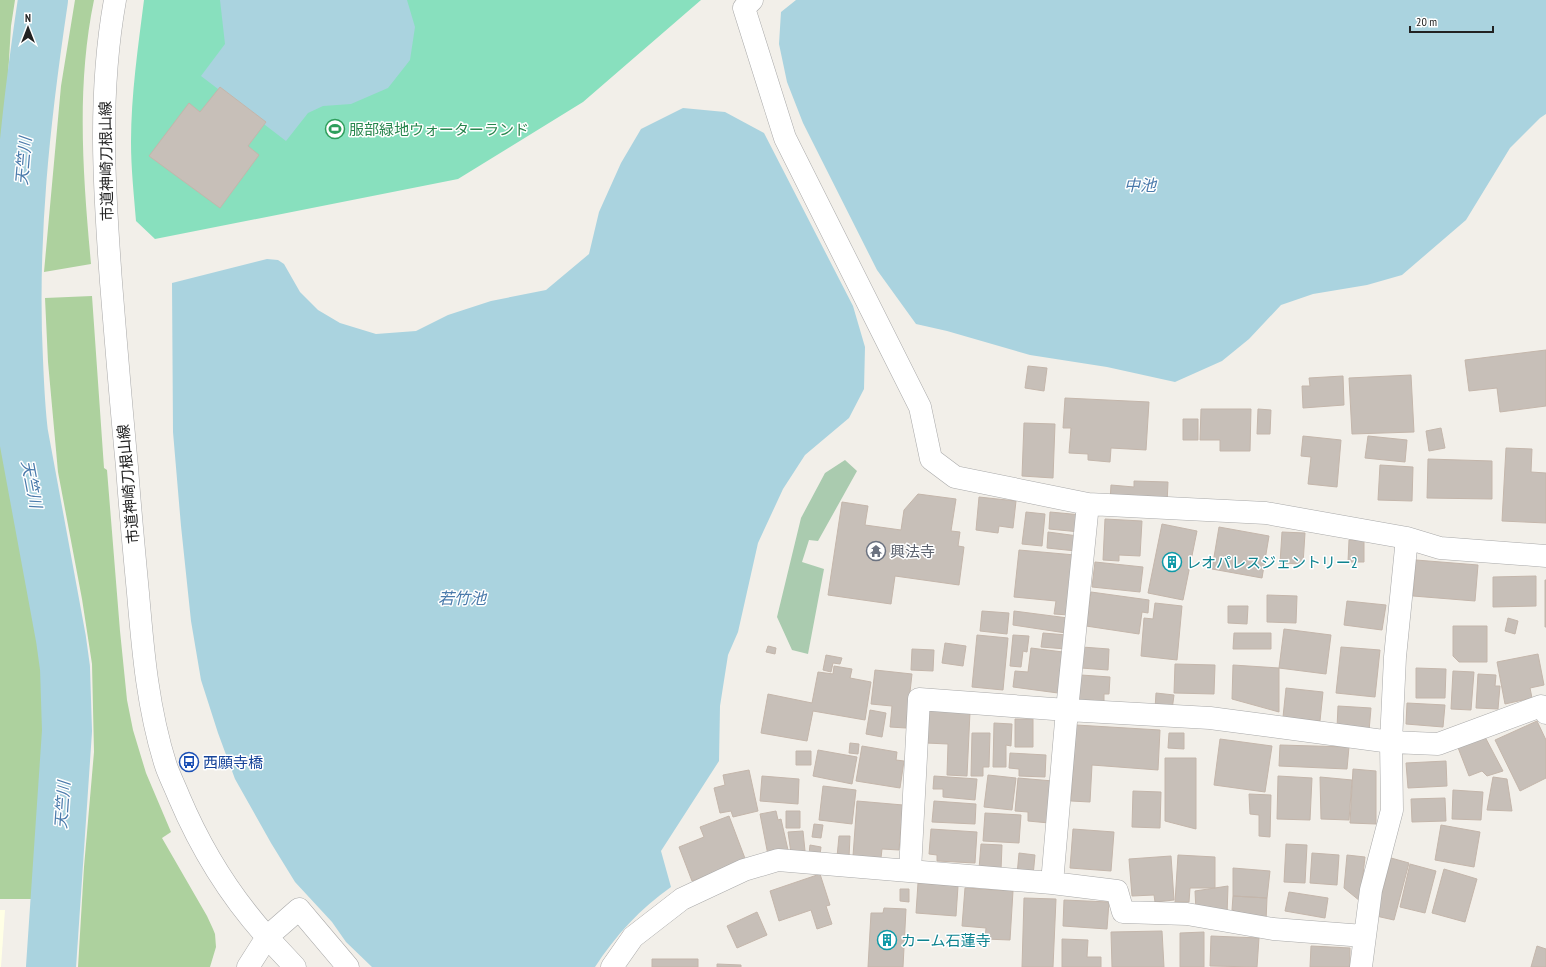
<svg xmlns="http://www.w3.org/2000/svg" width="1546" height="967" font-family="'PT Sans Narrow','Noto Sans JP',sans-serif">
	<rect width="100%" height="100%" fill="#f2efe9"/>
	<path fill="#ffffe5" d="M0,910H5L1,967H0Z"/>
	<path fill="#add19e" d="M0,0H15L11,26L0,211Z
		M75,0H94C76,87 83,176 91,264L44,272L61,86Z
		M92,296L104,468L107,470L120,631L127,700L133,730L146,773L171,832L162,838L207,916L213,929L215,934L216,947L210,967H78L84,867L94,752L92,664L82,599L58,472L48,362L45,298Z
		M0,383L1,414L30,562L45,670L46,801L39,899H0Z"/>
	<path fill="#aacbaf" d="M845,460L857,471L818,541L809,540L802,562L824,569L808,654L792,650L777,617L801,518L825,473Z"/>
	<path fill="#88e0be" d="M144,0H701L583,102L458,179L155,239L136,221C134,195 131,169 131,142C131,95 138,47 144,0Z"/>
	<path fill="#aad3df" d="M220,0H407L415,27L410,60L388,88L351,104L323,106L308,113L286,141L201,76L225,44Z
		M796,0H1546V114L1540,118L1510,148L1466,220L1402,275L1367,285L1313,294L1281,305L1249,339L1222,361L1175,382L1107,367L1030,355L947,331L916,324L877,270L803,123L787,82L779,44L781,12Z
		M683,108L725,112L764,133L853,306L865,347L864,389L849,418L805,455L783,489L758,543L738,632L728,655L720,706L719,761L661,851L671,887C641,908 615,936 595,967H372L346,942L332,922L295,882L271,843L235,779L218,733L201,680L191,621L181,526L173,432L172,283L267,259L278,260L284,264L300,292L318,310L340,323L376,334L416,331L448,315L491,301L546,290L589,254L599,212L621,163L641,129Z"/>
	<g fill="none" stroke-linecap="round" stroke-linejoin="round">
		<path stroke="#aad3df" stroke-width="50" d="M43,0C25,120 12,239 18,360C19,385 20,409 23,433L61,639L65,668L67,731L51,967"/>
	</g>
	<path fill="#c7bfb8" stroke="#c4b6ab" d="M220,87L266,122L248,146L259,155L220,208L149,156L189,103L200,112Z
		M1546,350V406L1500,412L1497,388L1469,391L1465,360Z
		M1028,366L1047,368L1044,391L1025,388Z
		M1411,375L1414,432L1352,434L1349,378Z
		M1343,376L1344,405L1303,408L1302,386H1310L1309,378Z
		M1065,398L1149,402L1146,450L1111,448L1110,462L1088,460V454L1069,453L1071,428H1063Z
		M1201,409H1251L1250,451H1220V440H1200Z
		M1258,409L1271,410L1270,434H1257Z
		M1183,419H1198V440H1183Z
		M1024,423L1055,424L1053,478L1022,476Z
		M1441,428L1445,448L1429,451L1426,431Z
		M1303,436L1341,440L1337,487L1308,484L1311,457L1301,456Z
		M1368,436L1407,440L1405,462L1365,458Z
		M1506,448L1532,449L1531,472L1546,473V523L1502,521Z
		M1428,459L1492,461V499L1427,498Z
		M1380,465L1413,467L1412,501L1378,500Z
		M1134,481L1168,482L1167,504L1110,501L1111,485L1134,487Z
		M918,494L956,499L951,531L960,532L958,546L964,547L959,585L895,576L891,604L828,595L842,502L868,506L865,525L901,530L904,510Z
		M979,497L1016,501L1013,528L999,526L998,533L976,530Z
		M1026,512L1045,514L1042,546L1022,544Z
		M1050,512L1082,515L1080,532L1049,529Z
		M1105,519L1142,521L1140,556L1119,555V561L1103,560Z
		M1162,524L1197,531L1183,600L1148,593Z
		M1219,527L1269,536L1262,578L1212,569Z
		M1048,532L1078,536L1076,551L1047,548Z
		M1282,532L1305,533L1303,564L1280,563Z
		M1349,540H1364V562H1348Z
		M1019,550L1075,555L1069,615L1054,614L1056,601L1014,597Z
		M1416,560L1478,565L1475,601L1413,596Z
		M1095,562L1143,567L1140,592L1092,587Z
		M1536,576V606L1493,607V577Z
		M1545,580H1546V627H1545Z
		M1091,592L1149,600L1148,613L1142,612L1139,634L1086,626Z
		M1267,595L1297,596L1296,623L1267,622Z
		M1347,601L1386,605L1382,630L1344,625Z
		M1155,603L1182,606L1177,660L1141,656L1144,618L1153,619Z
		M1228,606H1248L1247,624L1228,623Z
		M982,611L1009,613L1007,634L980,631Z
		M1014,611L1068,618L1066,633L1013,625Z
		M1508,618L1518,621L1515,634L1505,631Z
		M1453,626H1487V662H1459L1453,656Z
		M1284,629L1331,635L1326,674L1279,668Z
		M1043,633L1067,635L1066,649L1041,647Z
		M1234,633H1271V649H1233Z
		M977,635L1008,638L1003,690L972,687Z
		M1013,635L1029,636L1027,652L1023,651L1021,667L1010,666Z
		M945,643L966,646L963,666L942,663Z
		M768,646L776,648L775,654L766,652Z
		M1082,647L1109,649L1108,670L1081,668Z
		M1341,647L1380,650L1375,697L1336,693Z
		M1031,648L1063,652L1058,693L1013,687L1015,671L1028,672Z
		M912,649L934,650L933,671L911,670Z
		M1538,654L1544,685L1530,688L1532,698L1505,704L1497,662Z
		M826,655L842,658L840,664L833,663L831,672L823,670Z
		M1175,664L1215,665L1214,694L1174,693Z
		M1233,665L1279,668V712L1232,699Z
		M834,666L852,669L850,678L871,682L865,720L813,711L807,741L761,733L768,694L812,703L818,672L833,674Z
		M1416,668L1446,669L1445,698H1416Z
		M875,670L912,674L906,728L890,727L892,706L871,704Z
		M1453,671L1474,672L1471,710L1451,709Z
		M1478,674L1496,675L1495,686H1500L1498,709L1476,708Z
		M1081,675L1110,677L1109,694H1104V703L1079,701Z
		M1286,688L1323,692L1320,721L1283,717Z
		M1156,693L1174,695L1172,710L1155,709Z
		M1407,703L1445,705L1443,727L1406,724Z
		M1338,706L1371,708L1369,731L1337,728Z
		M870,710L886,713L882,737L866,734Z
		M927,710L970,712L967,776L947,775L948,744L926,743Z
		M1015,719H1033V747H1015Z
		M1537,721L1546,740V778L1520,791L1495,740Z
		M994,723L1012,724L1011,746L1006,745V767H993Z
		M1076,725L1160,730L1158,770L1092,765L1090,802L1071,801Z
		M972,733H990L989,767H983V776H971Z
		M1169,733H1184V749L1168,748Z
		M1484,735L1503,771L1487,776L1482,771L1469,776L1457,745Z
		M1220,739L1272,746L1265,792L1214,785Z
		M850,743L859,744L858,754L849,753Z
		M1280,745L1349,747L1347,769L1279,766Z
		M862,746L897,752L896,760L904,761L900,788L856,781Z
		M818,750L857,757L852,784L813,776Z
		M796,751H811V765H796Z
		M1010,753L1046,755L1045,777L1019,776V769L1009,768Z
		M1165,758H1196V829L1165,821Z
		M1446,761L1447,786L1408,788L1406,763Z
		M1353,769L1376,771V824L1350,823Z
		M749,770L758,811L733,817L731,811L720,813L714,788L725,785L723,775Z
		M988,775L1016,778L1012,810L984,807Z
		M762,776L799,779L798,804L760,801Z
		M934,776L977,779L975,800L943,797V789H933Z
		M1278,776L1312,778L1310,820L1277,819Z
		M1320,777L1352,780L1349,820L1321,819Z
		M1493,777L1507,779L1512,811L1487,810Z
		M1018,778L1053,781L1049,823L1028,821V812L1015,811Z
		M823,786L856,790L852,824L819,820Z
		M1453,790L1483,792L1481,820L1452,819Z
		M1133,791L1161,792L1160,828L1132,827Z
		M1249,794L1271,795L1270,837L1259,836V815L1250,814Z
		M1445,798L1446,821L1412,822L1411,799Z
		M857,801L903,805L899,850L882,849L881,858L853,856Z
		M934,801L976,804L975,824L932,822Z
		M776,811L778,820L781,819L788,850L768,855L760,814Z
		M786,811H800V828H786Z
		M985,813L1021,815L1019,843L983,841Z
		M729,816L746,861L692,881L679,847L704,837L700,827Z
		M814,824L823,825L821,838L812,837Z
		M1441,825L1480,832L1474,867L1435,860Z
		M931,829L977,832L975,863L937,861V855L929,854Z
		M1073,829L1114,832L1111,871L1070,868Z
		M803,831L805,851L791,853L788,832Z
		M839,836H850L849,858L837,857Z
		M981,844L1002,845L1001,870L979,869Z
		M1286,844L1307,845L1305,883L1284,882Z
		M810,845L821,847L820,855L809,854Z
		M1019,853L1035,855L1033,876L1017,875Z
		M1312,853L1339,855L1337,885L1310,883Z
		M1178,855L1215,857V888H1190L1189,902H1175Z
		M1347,855L1365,857L1360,901L1344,888Z
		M1171,856L1174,900L1155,902L1154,895L1132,896L1129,859Z
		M1391,858L1409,863L1394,920L1376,916Z
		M1410,864L1436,871L1425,913L1400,907Z
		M1233,868L1270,871L1267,898L1233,896Z
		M1444,869L1477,879L1465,922L1432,913Z
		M820,874L830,905L826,906L832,924L817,929L811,910L779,921L770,891Z
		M918,883L958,886L956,916L916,913Z
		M1228,886L1227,915L1196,911L1195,891Z
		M965,888L1013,891L1010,940L985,939L986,928L962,926Z
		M900,889H909V902L900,901Z
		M1289,892L1328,898L1325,918L1285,911Z
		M1233,896L1267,898L1266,921L1232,910Z
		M1024,898L1056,899L1053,967H1022Z
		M1064,900L1109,902L1107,929L1063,926Z
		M884,908L906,909L903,967H868L871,913H883Z
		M757,912L767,935L737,948L727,926Z
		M1162,931L1164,967H1112L1111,932Z
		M1204,932V967H1180V933Z
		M1211,936L1259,938L1257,967L1210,966Z
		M1062,939L1088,940L1087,957H1101V967H1062Z
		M1311,946L1350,948V967H1310Z
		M1537,946L1546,949V967H1531Z
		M652,959H698V967H652Z
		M717,964L741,965V967H717Z"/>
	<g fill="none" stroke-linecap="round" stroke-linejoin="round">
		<defs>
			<path id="minor" d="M115,0C98,95 104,187 111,282C116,344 121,405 127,467C130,509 134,551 138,593C143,652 148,710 166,766C170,777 175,787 179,797C201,849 230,896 267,937L248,967
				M752,0L744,8L785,138L920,407L931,459L955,477L1088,504L1266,513L1407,538L1440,548L1546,556
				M910,871L919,699L1067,710L1210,718L1391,742L1438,744L1541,706L1546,713
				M1052,883L1067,710L1088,504
				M295,967L267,937L299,909L348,967
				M612,967L633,937L682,899L744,870L778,860L1052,883L1117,891L1123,912L1187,914L1273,929L1364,936
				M1361,967L1371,890L1392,810L1391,742L1395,657L1407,538"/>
		</defs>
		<use href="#minor" stroke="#a9a9a9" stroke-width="23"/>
		<use href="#minor" stroke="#fff" stroke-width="22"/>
	</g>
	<defs>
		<symbol id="stadium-ring" viewBox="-11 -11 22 22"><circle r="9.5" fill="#fff" stroke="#2e9e5b" stroke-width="1.5"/><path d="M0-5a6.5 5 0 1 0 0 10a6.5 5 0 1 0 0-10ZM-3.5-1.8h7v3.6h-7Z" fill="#2e9e5b"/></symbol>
		<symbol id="temple-ring" viewBox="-11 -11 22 22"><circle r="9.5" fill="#fff" stroke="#6b7280" stroke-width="1.5"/><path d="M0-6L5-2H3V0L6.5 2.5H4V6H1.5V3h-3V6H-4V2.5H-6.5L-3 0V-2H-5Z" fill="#6b7280"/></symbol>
		<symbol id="building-ring" viewBox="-11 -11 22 22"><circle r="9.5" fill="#fff" stroke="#0f9aa8" stroke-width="1.5"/><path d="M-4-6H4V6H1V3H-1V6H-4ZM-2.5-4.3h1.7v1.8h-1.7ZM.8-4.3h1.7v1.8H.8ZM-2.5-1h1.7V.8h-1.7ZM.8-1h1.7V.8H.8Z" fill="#0f9aa8"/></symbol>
		<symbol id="bus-ring" viewBox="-11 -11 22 22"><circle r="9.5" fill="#fff" stroke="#1a4fb4" stroke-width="1.5"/><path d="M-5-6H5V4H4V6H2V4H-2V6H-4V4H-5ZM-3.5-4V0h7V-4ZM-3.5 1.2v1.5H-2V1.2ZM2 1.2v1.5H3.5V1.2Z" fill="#1a4fb4"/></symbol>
	</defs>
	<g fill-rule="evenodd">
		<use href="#stadium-ring" x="324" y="118" width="22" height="22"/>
		<use href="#temple-ring" x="865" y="540" width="22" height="22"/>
		<use href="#building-ring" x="1161" y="551" width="22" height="22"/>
		<use href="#bus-ring" x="178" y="751" width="22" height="22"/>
		<use href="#building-ring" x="876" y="929" width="22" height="22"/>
	</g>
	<g text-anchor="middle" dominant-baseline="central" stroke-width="3" stroke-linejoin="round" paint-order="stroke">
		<g font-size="15" fill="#27864d" stroke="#fff" text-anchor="start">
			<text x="349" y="129">服部緑地ウォーターランド</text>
		</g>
		<g font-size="15" fill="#222" stroke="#fff">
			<text transform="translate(106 161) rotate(-91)">市道神崎刀根山線</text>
			<text transform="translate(128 484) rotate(-95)">市道神崎刀根山線</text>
		</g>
		<g font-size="15" fill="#5b616d" stroke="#fff" text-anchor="start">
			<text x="890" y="551">興法寺</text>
		</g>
		<g font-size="15" fill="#0d838f" stroke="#fff" text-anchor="start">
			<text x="1186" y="562">レオパレスジェントリー2</text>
			<text x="901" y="940">カーム石蓮寺</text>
		</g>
		<g font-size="15" fill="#164399" stroke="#fff" text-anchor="start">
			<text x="203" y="762">西願寺橋</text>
		</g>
		<g font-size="16" font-style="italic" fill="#4a7aab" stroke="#fff">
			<text transform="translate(23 161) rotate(-85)">天竺川</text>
			<text x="1140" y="185">中池</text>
			<text transform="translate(32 484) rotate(79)">天竺川</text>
			<text x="462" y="598">若竹池</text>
			<text transform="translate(62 805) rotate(-86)">天竺川</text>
		</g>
	</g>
	<g transform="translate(28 28)" stroke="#ffffff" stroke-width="3" paint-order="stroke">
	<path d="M0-3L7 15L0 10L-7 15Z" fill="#222222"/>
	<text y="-6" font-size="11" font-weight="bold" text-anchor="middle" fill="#222222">N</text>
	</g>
	<path d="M1410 26v6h83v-6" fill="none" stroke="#222222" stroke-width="2"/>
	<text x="1416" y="26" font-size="12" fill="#222222" stroke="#ffffff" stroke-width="3" paint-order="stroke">20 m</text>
</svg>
